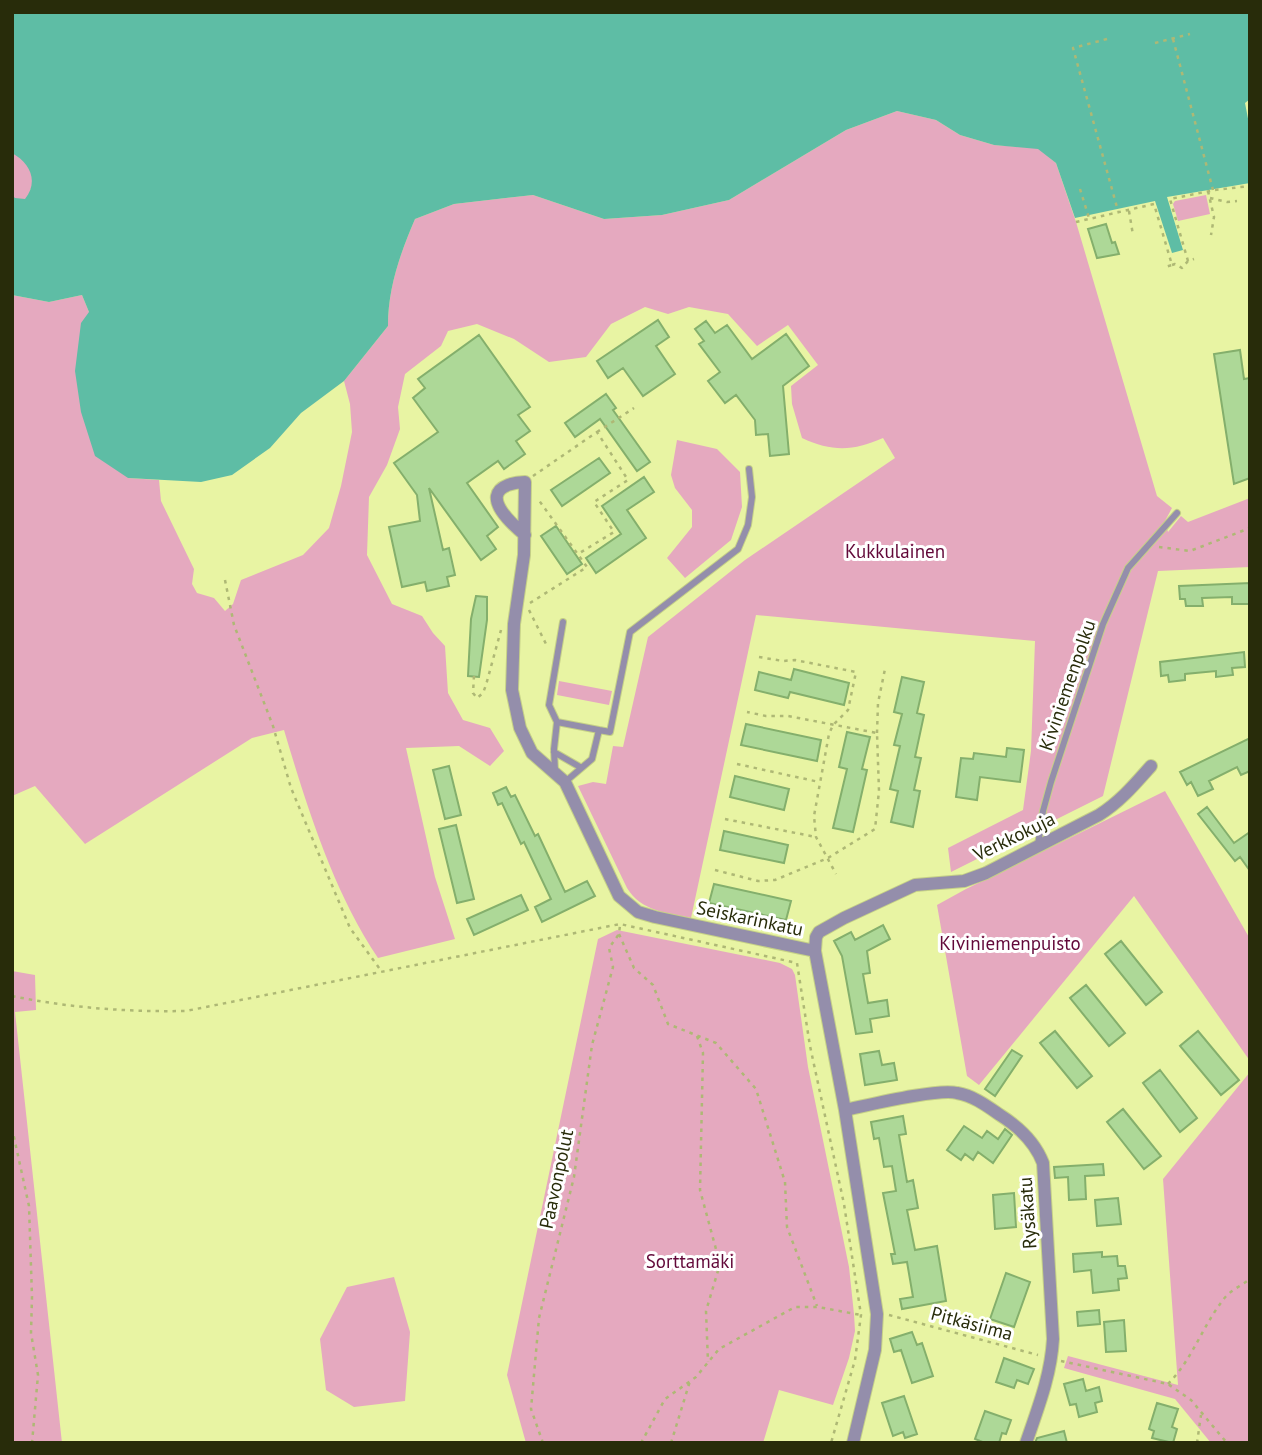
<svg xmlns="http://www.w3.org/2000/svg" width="1262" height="1455" font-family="'PT Sans',sans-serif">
	<rect width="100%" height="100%" fill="#e8f4a3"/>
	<path fill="#e5a9bf" d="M897,111L936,120L960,135L994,145L1038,148L1056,163L1076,222L1157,496L1172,508L1165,521L1168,532L1181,516L1188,522L1250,498V567L1158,571L1103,796L951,872L948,848L1023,810L1031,751L1035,641L756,615L691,918C667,913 641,911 627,888L578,786L593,782L606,784L613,746L623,747L648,637L745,560L895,458L883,438C854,451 832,452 802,438L792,404L791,386L818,365L788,325L757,346L728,314L689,307L668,314L645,307L611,324L586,357L549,362L514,339L477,324L448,331L441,346L405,374L398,407L400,429L387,465L369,497L367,555L392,604L422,616L433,633L445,646L448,693L463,720L490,728L504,751L490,766L459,746L406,748L435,877L455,939L378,958C333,891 307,807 284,730L252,738L85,844L35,786L12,796V295L49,302L82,295L89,312L128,478L159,480L161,501L194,569L192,584L197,593L214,598L225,611L233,604L241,580L303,555L329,528L341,486L352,432L350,404L344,381L388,326C388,288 400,254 415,219L454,204L533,195L604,219L662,215L729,200L846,130Z
		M12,145L42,159L12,239Z
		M1206,195L1210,214L1178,221L1173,204L1175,201Z
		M677,440L717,449L740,472L742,507L731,540L685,578L667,558L692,527V510L675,488L671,475Z
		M559,681L612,691L609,705L557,695Z
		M1165,791L1250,939V1061L1134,896L979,1085L967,1076L937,905L966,889Z
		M617,930L780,963L792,969L795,975L808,1067L849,1267L854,1314L855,1331L849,1358L833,1405L779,1390L763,1443H526L507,1375L598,939Z
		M12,971L35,975L36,1010L15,1012L62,1443H12Z
		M1250,1072V1443H1211L1175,1399L1064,1368L1068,1356L1178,1385L1163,1179Z
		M394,1277L410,1332L405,1401L354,1407L326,1390L320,1339L347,1287Z"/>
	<path fill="#5ebda5" d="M12,12H1250V99L1245,103L1250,129V183L1167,197L1183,250L1172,253L1155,201L1075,218L1056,163L1038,149L994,145L960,135L936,120L897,111L846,130L729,200L662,215L604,219L533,195L454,204L415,219C400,254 388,288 388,326L344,381L301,413L270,448L232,475L201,482L128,478L95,456L81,412L75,371L81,323L89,312L82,295L49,302L12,295V195L15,198L25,199C39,181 30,163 12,153Z"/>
	<path fill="#add897" stroke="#84af6c" stroke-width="2" d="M1106,224L1112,243L1115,242L1119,254L1097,258L1088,229Z
		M658,320L669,337L656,346L675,374L643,396L623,368L608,378L597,361Z
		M706,321L715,333L727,325L752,359L786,334L809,366L783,386L789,454L770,456L768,434L756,435L755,420L736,395L725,403L708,381L720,372L699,344L704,341L695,329Z
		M479,335L530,407L518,415L530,431L516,441L525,454L504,469L498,461L467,483L498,527L487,536L496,549L481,560L429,488L443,550L449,548L455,575L447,577L449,586L427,591L425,582L402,587L389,527L420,521L417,495L394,463L438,432L413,398L425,388L418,379Z
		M1240,350L1244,379L1250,378V478L1234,484L1214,354Z
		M606,394L616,408L613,410L650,462L637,471L600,419L575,437L565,423Z
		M599,458L610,473L562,506L551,490Z
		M644,477L654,492L627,510L646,538L596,573L586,558L621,534L602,506Z
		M556,526L582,564L567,574L541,536Z
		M1250,583L1249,604H1232V597L1202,598L1203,606H1186L1185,599H1180L1179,586Z
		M476,596L487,597V620L479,677L468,676L471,619Z
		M1244,652L1245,667L1232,668L1233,675L1216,677V671L1185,674V680L1169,682L1168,675L1161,676L1160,662Z
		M794,669L849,683L844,705L790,692L788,698L755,690L759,672L791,680Z
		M902,677L924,682L917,713L924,715L915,757L921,758L914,790L920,791L913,827L891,822L898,791L890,789L900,746L894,745L902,714L894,712Z
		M746,724L821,740L817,761L741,745Z
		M847,732L870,737L862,769L867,770L853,832L833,828L847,769L839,767Z
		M1250,738V771L1241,775L1237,767L1209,781L1213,789L1198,796L1191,782L1187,785L1180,772Z
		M1007,748L1024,750L1020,782L980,777L977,800L956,797L961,758L973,759L974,753L1006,757Z
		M449,766L461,815L445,819L433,770Z
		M735,776L789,789L784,810L730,797Z
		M506,787L511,797L515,795L535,836L538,834L565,892L587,881L595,896L542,922L535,907L551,899L524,842L521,844L502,803L498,805L493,793Z
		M1207,807L1234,843L1250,832V871L1240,857L1235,861L1198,814Z
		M456,825L474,899L457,903L439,829Z
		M724,831L788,845L784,863L720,850Z
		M714,884L791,901L786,920L709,903Z
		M521,895L528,910L474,935L467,919Z
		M883,925L890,939L867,951L870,973L863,974L868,1003L887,1000L889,1016L870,1019L872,1032L856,1034L842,956L834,941L851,932L855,940Z
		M1121,941L1162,992L1146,1005L1105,954Z
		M1086,985L1125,1033L1109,1046L1070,998Z
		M1055,1031L1092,1076L1077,1088L1040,1043Z
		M1198,1031L1239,1080L1221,1095L1180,1046Z
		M1012,1050L1022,1056L995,1096L985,1089Z
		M879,1051L882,1065L894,1063L897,1080L865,1085L860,1054Z
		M1160,1070L1197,1118L1180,1132L1143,1083Z
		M1123,1109L1161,1156L1144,1169L1107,1122Z
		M903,1116L906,1134L899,1135L907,1182L913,1180L918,1208L907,1210L915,1250L937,1246L946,1301L902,1309L900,1299L913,1297L907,1262L893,1264L891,1254H895L883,1193L896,1191L892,1166L884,1167L879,1138L874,1139L871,1122Z
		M964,1126L982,1138L987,1131L998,1139L1005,1129L1012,1135L993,1163L978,1152L973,1160L965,1154L961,1160L947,1150Z
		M1103,1164L1104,1175L1085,1176L1086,1199L1069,1200L1068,1177L1055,1178L1054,1167Z
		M1014,1193L1016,1227L995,1229L993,1195Z
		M1118,1198L1121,1224L1097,1226L1095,1200Z
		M1102,1252V1257L1117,1256L1118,1266H1125L1127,1278L1118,1279L1119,1290L1093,1293L1091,1270L1074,1272L1073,1254Z
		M1006,1273L1030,1282L1014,1327L990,1319Z
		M1099,1310L1100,1324L1078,1326L1077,1312Z
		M1124,1320L1126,1351L1106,1352L1104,1322Z
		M912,1332L917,1345L922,1343L933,1376L912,1383L901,1350L894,1352L890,1339Z
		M1004,1358L1034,1369L1028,1384L1017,1380L1014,1388L996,1382Z
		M1083,1379L1086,1391L1099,1387L1102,1401L1095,1403L1097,1412L1079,1417L1076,1404L1070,1405L1064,1384Z
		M904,1396L917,1434L905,1438L903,1432L893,1436L882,1403Z
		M1157,1403L1178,1409L1172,1427L1177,1429L1173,1443L1152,1438L1154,1431L1149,1429Z
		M985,1411L1011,1420L1006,1434L1002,1433L999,1443H985L975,1439Z
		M1064,1431L1067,1443H1035L1037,1438Z"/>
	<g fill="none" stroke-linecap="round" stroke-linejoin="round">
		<defs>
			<path id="lane" d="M557,722L599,730L592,759L565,782
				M599,730L610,732L630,632L738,549L748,525L752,497L749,469
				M554,752L580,767
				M555,771L554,749L557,722L549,705L563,622
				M1038,845L1043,811L1051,782L1103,624L1128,568L1177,513"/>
			<path id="street" d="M525,535C514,526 479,496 508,485C513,483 520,482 525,482L524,555L514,624L512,690L520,728L532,753L565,782L619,896L638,912L655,917L815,951L845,1110L877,1314L875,1350L853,1443
				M815,951L816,937L819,932L844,918L915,885L964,881L986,873L1099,815C1120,802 1135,784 1151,766
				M845,1110C869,1105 938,1088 957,1093C974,1096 987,1106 1000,1115C1019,1127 1035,1142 1043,1163L1053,1339C1051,1375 1038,1408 1026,1443"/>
		</defs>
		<use href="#lane" stroke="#c5d087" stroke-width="8"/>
		<use href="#street" stroke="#c5d087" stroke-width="14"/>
		<path stroke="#aeb875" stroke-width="2.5" stroke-dasharray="3.5 5" stroke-linecap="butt" d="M1107,39L1073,48L1118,211
			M1173,39L1213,190
			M1155,43L1190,34
			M1080,189L1089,218
			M1208,191L1214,217L1211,235
			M1210,198L1227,202L1237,201
			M1129,211L1133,235
			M1076,222L1154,204L1172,265L1165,267
			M1188,261L1170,199L1215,190L1250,186
			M1172,265L1175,264L1182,268L1188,261L1194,259
			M597,432L634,408
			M533,476L597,432L628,480L594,502L614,532L578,554
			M1159,547L1190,551L1250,528
			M225,580L234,625L273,726L291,788L350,928L382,972
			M530,603L587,567L538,499
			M529,610L548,648
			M759,657L783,661L795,660L856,672L848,710L833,725L829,734L814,816L816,837L836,874
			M474,676L473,693L477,698L483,693L486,685L501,630
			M877,733L878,703L885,669
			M737,764L819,782
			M725,819L816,837
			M715,870L758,881L775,880L828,858L875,829L879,791L877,733L788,716H766L747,712
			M619,934L634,968L653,985L668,1024L716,1043L756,1089L785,1182L787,1227L817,1306
			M12,996C70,1008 128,1012 186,1011L620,924L797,963L810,1046L844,1204L861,1315L855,1360L831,1443
			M697,1036L703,1053L700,1190L720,1264L706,1311L708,1362
			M12,1128L29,1206L32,1297L31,1333L38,1375L32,1443
			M889,1315L1038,1355
			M1061,1361L1168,1384L1191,1400L1227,1443
			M1168,1384C1192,1360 1202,1327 1223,1300C1229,1291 1241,1286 1250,1279
			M543,1443L531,1409L539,1318L574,1177L592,1045L613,967L609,948L619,934L620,925
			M641,1443L665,1399L696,1377L719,1349L795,1307H818L861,1315
			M671,1443L690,1381
			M1197,1443L1201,1415"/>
		<use href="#lane" stroke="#948eab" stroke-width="6"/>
		<use href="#street" stroke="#948eab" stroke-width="12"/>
	</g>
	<g text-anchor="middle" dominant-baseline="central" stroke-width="6" stroke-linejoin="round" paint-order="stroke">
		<g font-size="19" fill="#620839" stroke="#fff">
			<text x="895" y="551">Kukkulainen</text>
			<text x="1010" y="943">Kiviniemenpuisto</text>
			<text x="690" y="1261">Sorttamäki</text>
		</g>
		<g font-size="19" fill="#282c0a" stroke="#fff">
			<text transform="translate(1067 685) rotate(-71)">Kiviniemenpolku</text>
			<text transform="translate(1014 836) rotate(-26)">Verkkokuja</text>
			<text transform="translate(750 918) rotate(12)">Seiskarinkatu</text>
			<text transform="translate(556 1179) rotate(-78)">Paavonpolut</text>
			<text transform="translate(1027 1213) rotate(-94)">Rysäkatu</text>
			<text transform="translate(972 1323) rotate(15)">Pitkäsiima</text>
		</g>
	</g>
	<rect width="1262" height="1455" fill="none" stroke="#282c0a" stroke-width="28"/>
</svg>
